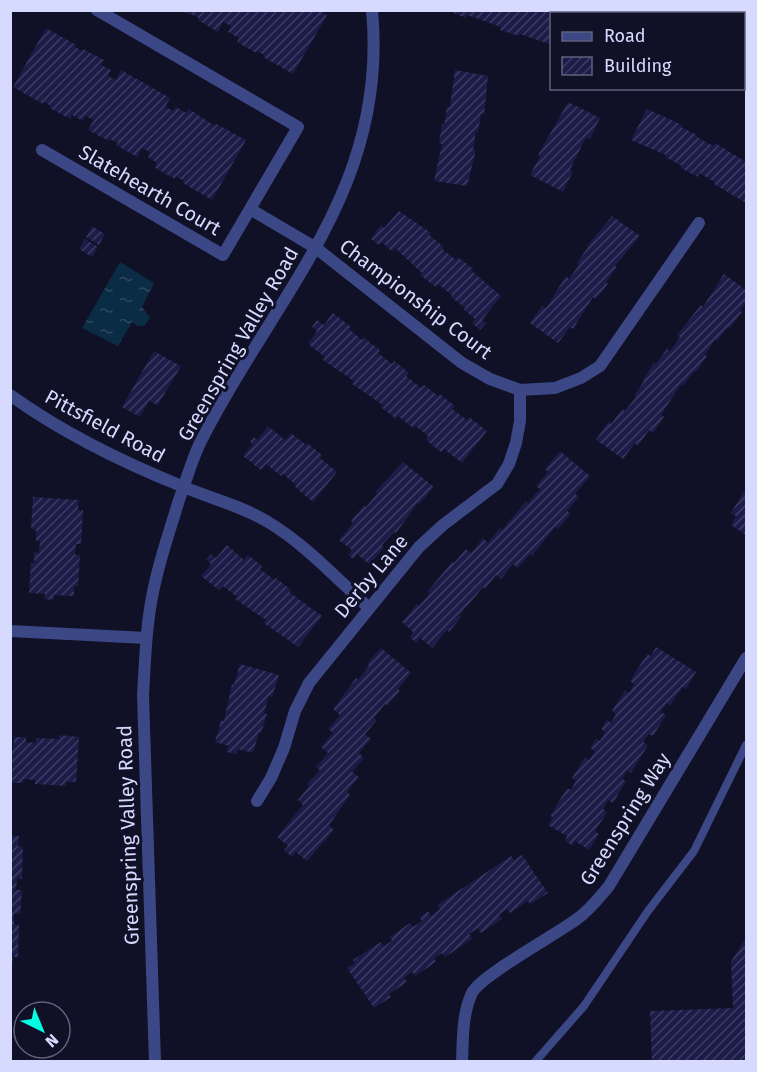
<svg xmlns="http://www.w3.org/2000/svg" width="757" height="1072" font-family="'Fira Sans',sans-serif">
	<defs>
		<pattern id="water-ripples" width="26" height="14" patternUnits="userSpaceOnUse" patternTransform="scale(1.5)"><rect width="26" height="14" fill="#0b2c45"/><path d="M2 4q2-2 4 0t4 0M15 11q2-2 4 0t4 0" fill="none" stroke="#2e4a61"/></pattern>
		<pattern id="building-hatch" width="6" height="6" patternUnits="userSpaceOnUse" patternTransform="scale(1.5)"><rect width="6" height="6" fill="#1c1c48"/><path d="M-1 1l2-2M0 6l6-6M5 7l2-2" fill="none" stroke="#3c3c63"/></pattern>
	</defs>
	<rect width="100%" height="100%" fill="#101027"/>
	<path fill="url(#water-ripples)" d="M120,262L154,283L142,307L150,318L144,326H138L132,322L118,346L82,328Z"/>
	<path fill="url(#building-hatch)" d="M181,10H318L327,15L293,74L263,57L264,55L257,51L256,53L237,42L239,38L228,32L231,26L223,22L218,32L198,20L199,18L191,14L190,15Z
		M446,10H554L562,13L552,14V45L520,34L519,36L500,30L501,27L467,15L466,18Z
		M625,10H674L671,14H629Z
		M46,28L76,45L75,47L82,51L83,49L104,60L101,65L111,70L108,76L116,80L121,70L170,98L165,107L173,111L176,107L186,113L189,109L215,126L216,124L246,140L212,200L183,183L184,181L176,176L175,179L155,168L157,163L148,157L150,152L142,148L137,157L116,145L118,143L110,139L109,141L88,130L94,120L85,116L83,121L72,115L70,119L50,108L51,106L44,102L43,104L13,87Z
		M455,70L488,76L484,114H481L478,133L476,132L473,149L476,150L467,186L434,181L442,144L439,143L442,124L444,125L447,107H450Z
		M568,102L600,118L590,139L586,137L570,170L573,171L563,192L530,175L540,156L538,155Z
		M647,109L682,125L681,127L697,135V137L713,146L715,143L746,162V203L714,184L715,182L699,173L698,177L681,168L682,166L665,157L666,155L631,140Z
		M399,211L431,233L429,235L444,247L442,249L456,260L458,257L473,269L472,271L501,296L482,320L486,323L480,330L472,323L475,319L464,310L465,308L451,297L452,295L438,284L436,287L420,275L422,273L395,248L393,251L390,250L382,242L379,245L371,239L381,225L384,228Z
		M612,216L640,236L615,266L617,267L606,282L608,284L596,299L593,297L573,329L570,327L558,343L530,323L542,306L546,308L566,276L569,279L579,265L577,263L588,247L587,246Z
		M92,226L105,234L99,245L86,237Z
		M85,239L98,247L92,257L79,249Z
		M724,274L746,290V302L740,311L742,312L730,328L728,327L717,341L715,340L705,355L707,356L696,372L694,371L683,386L681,384L661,415L664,417L653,433L649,430L638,446L635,443L623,459L596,440L608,422L611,424L622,409L625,411L636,397L634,396L644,381L643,380L654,363L656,364L667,349L670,351L680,337L677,335L701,305L703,307Z
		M333,313L351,327L349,329L362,340L364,338L380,350L378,353L392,364L394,361L409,373L406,376L421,388L424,385L438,396L440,394L455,406L452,409L467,420L469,417L487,431L462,463L444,449L441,452L426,440L428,436L415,426L413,428L398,416L396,419L381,407L383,405L352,384L354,381L323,360L325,357L308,344L317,331L312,327L317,320L324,325Z
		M154,351L181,366L158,405L149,401L140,417L122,407Z
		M268,426L285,440L291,433L306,445L307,443L322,455L320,458L337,472L313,502L295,487L296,485L283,474L281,476L266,464L261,470L243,456L253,444L250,442L254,437L257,440Z
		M560,451L590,476L575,494L579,497L567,511L571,514L558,529L555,527L532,556L530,554L518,568L513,564L501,579L496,575L485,589L483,587L459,616L461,617L449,632L447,630L432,648L420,638L416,643L410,637L413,632L402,622L417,604L419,606L430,593L428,591L452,562L454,563L466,549L471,553L483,538L488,543L500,528L502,530L526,501L528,503L540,489L536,486L548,472L545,469Z
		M403,462L434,487L419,504L418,503L396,533L394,532L382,545L384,547L370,565L357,554L353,559L348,555L352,550L339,540L353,523L351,521L364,505L366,507L377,494L375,492Z
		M746,488V535L731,525L736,516L731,513Z
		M33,497L79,500L78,510H83L81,544H76L75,555H80L78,586H74V596L54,595V600L45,599V594L29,593L31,563H34V552L39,553L40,541H36V530L31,529Z
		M227,545L244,560L248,555L262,566L260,569L274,580L276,578L291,590L289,592L322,616L298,647L264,623L266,620L235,599L237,597L223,586L219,590L201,576L211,564L206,560L211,554L216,558Z
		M656,647L696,672L686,689L682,687L670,706L667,703L661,712L666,715L653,736L649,734L643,742L648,745L631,773L627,771L622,779L626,781L613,803L608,800L603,809L607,812L595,831L599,834L589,850L575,841L573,846L565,841L567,836L548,825L553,817L550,816L567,788L571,790L576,781L572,778L585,757L589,760L595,751L590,748L596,739L600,741L605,732L601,729L607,720L611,723L616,714L612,711L625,690L629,693L634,684L630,681L647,654L651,656Z
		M381,648L411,673L398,689L400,691L387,706L385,704L374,718L377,720L365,734L371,739L359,753L364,758L352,772L359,777L347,792L350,795L329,825L334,830L307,861L296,852L292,857L284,850L288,846L277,837L303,805L298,800L309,786L307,784L320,770L316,767L328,753L321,747L333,733L328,729L340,715L333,709L356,678L358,680L369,666L367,664Z
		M240,664L279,675L272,697L269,696L264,713L267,714L261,733L259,732L253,753L238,749L236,754L227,752L229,746L215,742L221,720L224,721L232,684L234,685Z
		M59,735L79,737L76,782H66V786L35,784V780L23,779V783H11L10,750H13L14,737H26V742L36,743V738L59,739Z
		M10,836H19L18,846L23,847L22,879L17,878L16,890H22L20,914L14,913V924L19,925L18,957H13L12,970H10Z
		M522,855L548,893L530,904L528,901L510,913L507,909L499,915L502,919L481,933L478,928L469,934L472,939L445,957L442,953L434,958L436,962L415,976L412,972L404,978L407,982L389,994L391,997L374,1008L347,968L355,963L353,960L381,942L384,946L392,941L390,937L410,923L413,927L422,921L419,917L428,911L431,916L440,909L437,905L511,856L514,860Z
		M746,937V1062H652L650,1011L733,1008L731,962Z"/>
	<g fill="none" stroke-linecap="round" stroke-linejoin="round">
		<path stroke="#3b4885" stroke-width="8" d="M535,1062L584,1006L648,911L694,851L746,745"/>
		<path stroke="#3b4885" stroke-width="12" d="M97,10L298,127L250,209L316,248L462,363L490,379L520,390L555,388L581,378L600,366L699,223
			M42,150L223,255L250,209
			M10,395C63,433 124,463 184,487C212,499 242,506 268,522C305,544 337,579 369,608
			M10,631L146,638
			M257,801L271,778L284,748L295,711L309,683L419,547L443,525L497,484L509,464L516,443L520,421V390
			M155,1062L143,696C145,661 146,626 153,592C159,561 170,530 179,500C186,481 192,459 201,441C275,294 389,190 372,10
			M462,1062C463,1039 462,1014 472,993C480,976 557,934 577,919C590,910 599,898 609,886L746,658"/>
	</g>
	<g text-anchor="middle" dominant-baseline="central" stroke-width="6" stroke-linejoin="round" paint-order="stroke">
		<g font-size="20" fill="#d6daff" stroke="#101027">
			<text transform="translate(150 190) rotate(30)">Slatehearth Court</text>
			<text transform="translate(416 299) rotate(37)">Championship Court</text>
			<text transform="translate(238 344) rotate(-60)">Greenspring Valley Road</text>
			<text transform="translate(105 426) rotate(28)">Pittsfield Road</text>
			<text transform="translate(371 576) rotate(-50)">Derby Lane</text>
			<text transform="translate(625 819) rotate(-58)">Greenspring Way</text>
			<text transform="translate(128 835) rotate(-92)">Greenspring Valley Road</text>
		</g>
	</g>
	<rect width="757" height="1072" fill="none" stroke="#d6daff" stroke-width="24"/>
	<rect x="550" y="12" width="195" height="78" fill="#101027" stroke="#5f617d" stroke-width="1.5"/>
	<rect x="562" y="32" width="30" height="9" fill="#3b4885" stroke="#5f617d" stroke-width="1.5"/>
	<text x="604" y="42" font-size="18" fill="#d6daff">Road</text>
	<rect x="562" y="57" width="30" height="18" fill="url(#building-hatch)" stroke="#5f617d" stroke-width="1.5"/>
	<text x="604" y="72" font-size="18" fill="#d6daff">Building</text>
	<g transform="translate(42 1030) rotate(137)"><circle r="28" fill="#101027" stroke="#5f617d" stroke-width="1.5"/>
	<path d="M0-4.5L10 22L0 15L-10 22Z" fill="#04fce3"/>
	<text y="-9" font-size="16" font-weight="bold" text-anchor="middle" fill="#d6daff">N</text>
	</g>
</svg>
